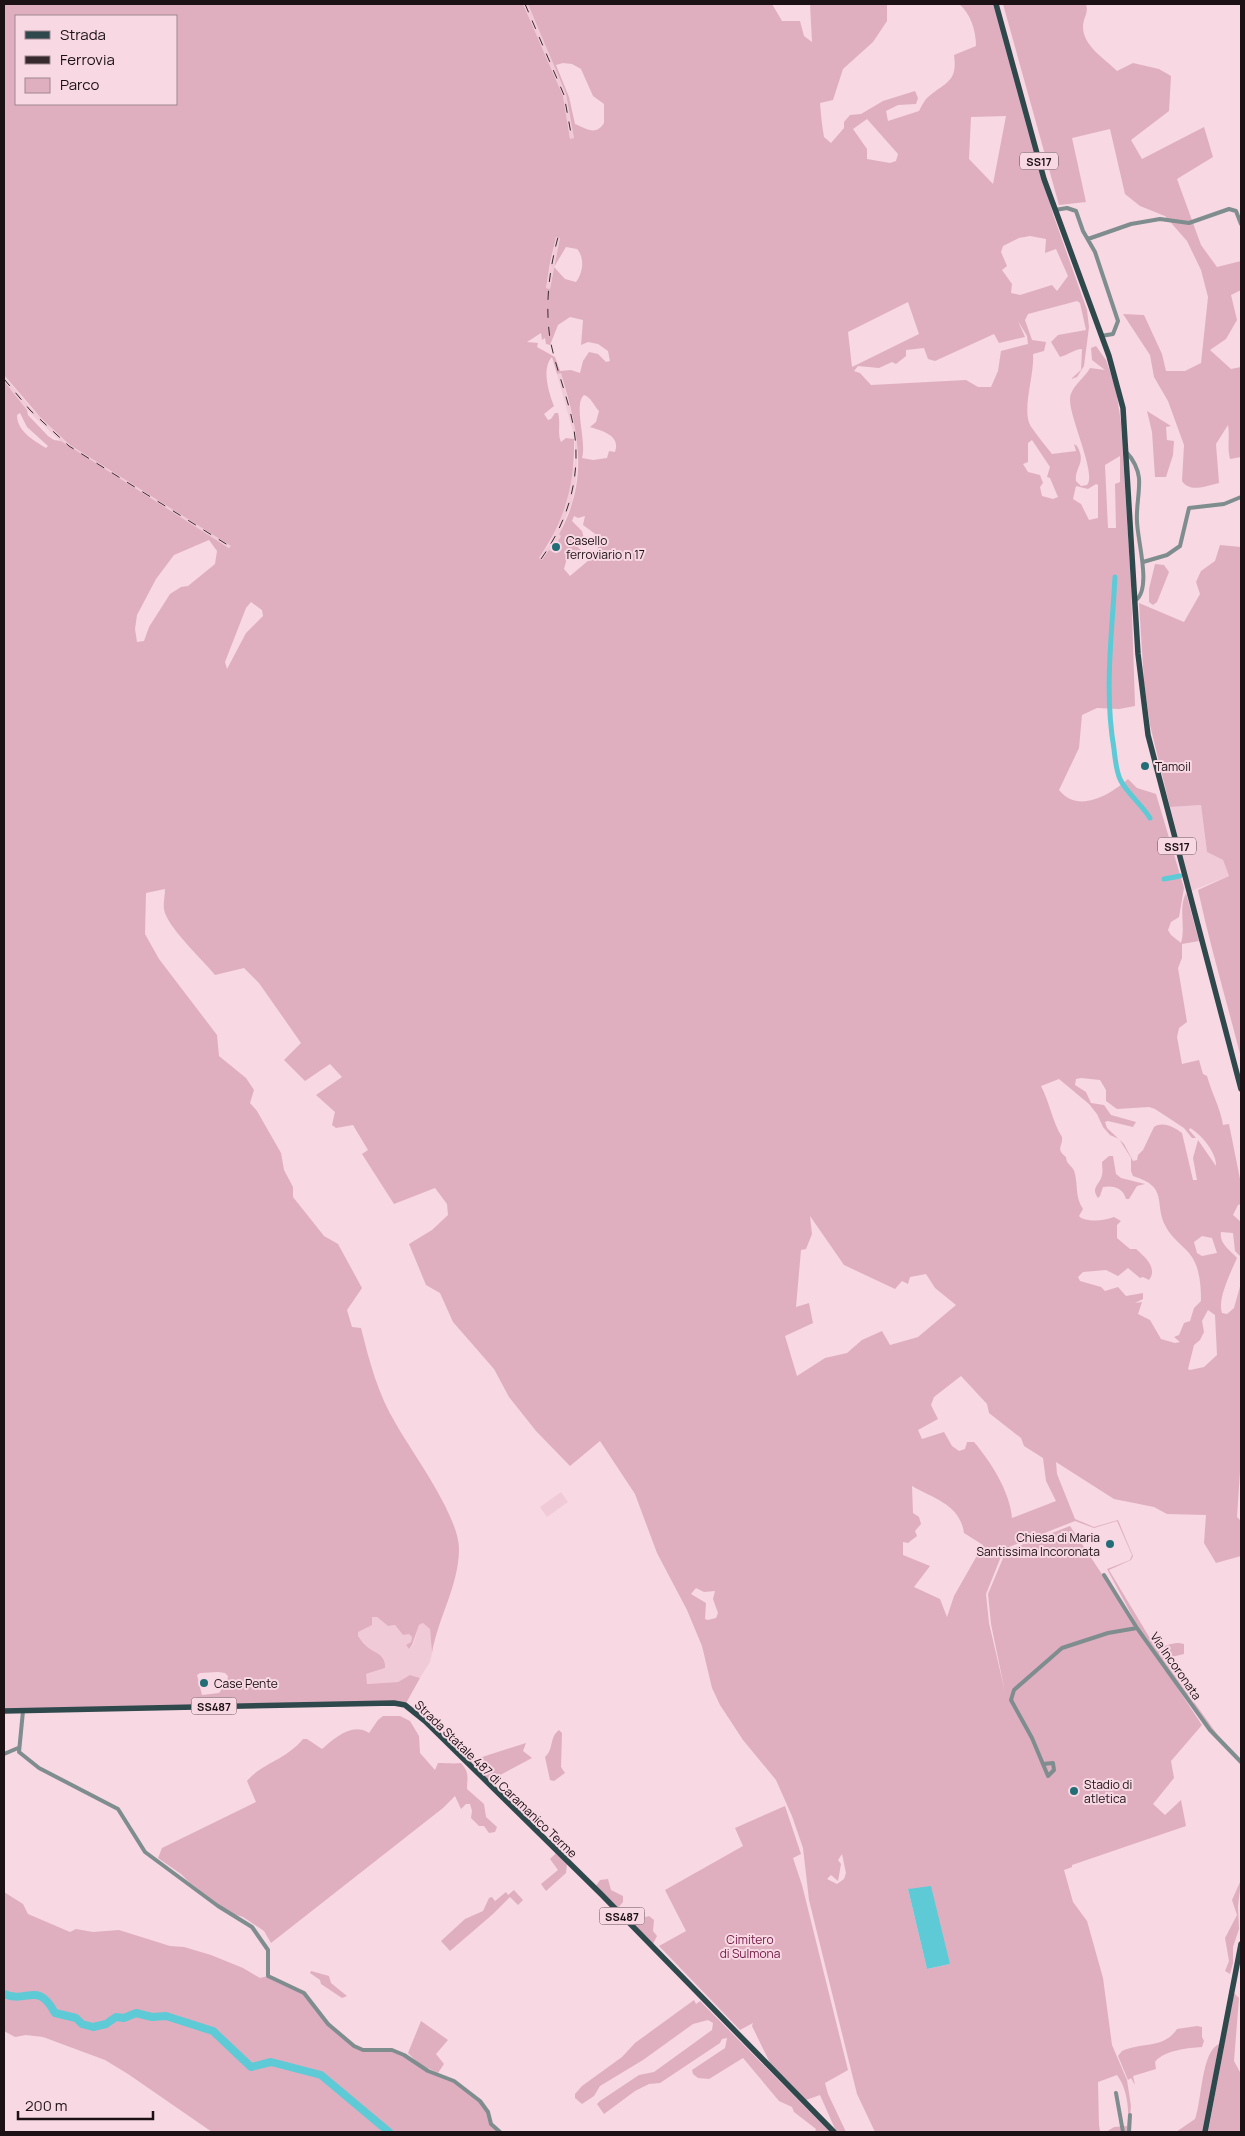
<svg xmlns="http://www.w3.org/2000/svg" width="1245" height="2136" font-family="Manrope,sans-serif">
	<rect width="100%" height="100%" fill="#f7d8e3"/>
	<path fill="#f1cad8" d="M523,4H528L533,15L566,94L574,138L570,139L563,96Z
		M556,237L560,238L550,289L546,288Z
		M561,373L578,439L576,481L572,502L559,534L561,535V545L556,553L542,560L539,558L550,543L575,462V439L557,374Z
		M4,376L32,409L70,445L232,545L230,548L68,448L29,412L4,381Z
		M1201,805L1207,852L1223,860L1229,876L1191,891L1170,807Z
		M561,1492L568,1502L547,1517L540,1507Z
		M371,1617H377L388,1626L395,1625L403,1635L409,1633L412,1637L411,1642L406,1645L409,1649L413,1645L419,1625L423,1623L427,1625L430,1629L432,1653L430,1662L420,1678L410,1675L398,1682L366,1684V1674L385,1668V1663L383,1657L369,1649L358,1636V1631L372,1624Z"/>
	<path fill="#dfafc0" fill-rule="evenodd" d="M4,4H523L563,96L570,139L574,138L566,94L528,4H772L782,21H800L804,36L812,42L810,4H887V21L873,42L843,69L833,100L820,103C821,115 822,126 824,137L831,143L844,128V122L850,115L861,114L883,101L915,91L918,98L916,104L898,105L886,111L888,121L919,111C921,107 924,101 927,98C945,82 958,83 954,55L976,46C976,31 971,14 959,4H994L1053,214L1087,310L1089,327L1084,366L1077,377L1071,379L1081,370L1082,349C1075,349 1068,355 1060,357L1051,342L1058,335L1086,330L1080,303L1077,301L1028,314L1025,320L1032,340L1046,342L1044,351L1033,354C1035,375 1020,413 1032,428C1038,437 1045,445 1052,454L1076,451L1074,444L1077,446C1087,463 1074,468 1076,481L1081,486L1087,485C1097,475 1070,419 1070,400C1070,387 1084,379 1090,368L1105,370L1092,360L1091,348L1096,346L1106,360L1116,389L1121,423L1131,584L1135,706L1119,709L1097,708L1082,715L1079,748L1059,790C1078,814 1110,795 1128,779L1137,788L1156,794L1184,888L1179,917L1171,922L1168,930L1171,935L1181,943C1186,927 1178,908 1186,893L1199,941L1182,944V958L1178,968L1187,1022L1179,1028L1177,1037L1182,1064L1199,1060L1203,1074L1207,1076C1212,1094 1220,1107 1223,1125L1229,1124L1241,1184V1204L1238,1205L1233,1215L1241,1222V1257L1235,1251L1233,1233L1221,1232C1219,1244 1230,1250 1237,1258C1231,1272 1217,1299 1222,1313L1227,1314L1234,1308L1241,1283V1456L1237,1517L1241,1521V1556L1216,1563L1204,1543L1206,1515L1167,1514L1154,1507L1114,1499L1056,1462L1057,1474L1075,1519L1094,1527L1118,1520L1133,1556L1131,1560L1109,1570L1157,1650C1166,1646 1174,1641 1184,1644V1654L1163,1659L1217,1734L1241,1760L1215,1734L1136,1623L1107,1569L1130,1560L1132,1555L1117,1521L1094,1528L1075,1521L1004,1549L986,1594L989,1623L1005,1692L991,1624L988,1594L1006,1551L1070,1526L1202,1725L1171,1761L1174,1778L1153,1804L1165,1815L1181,1800L1186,1826L1072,1865V1867L1064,1870L1073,1902L1087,1921L1103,1978L1112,2045L1127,2080L1131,2106L1129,2132H1106L1114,2127L1127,2126C1130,2111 1127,2088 1117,2075L1098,2082L1099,2125L1100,2131L1104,2132H875L857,2094L809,1900L803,1848L792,1816L776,1780L743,1740L720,1705L712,1688L702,1646L687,1610L657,1553L635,1494L600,1441L570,1466L536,1431L509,1397L494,1369L453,1322L440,1293L426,1285L409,1244L432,1230L448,1215L447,1204L435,1188L394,1204L362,1154L368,1150L353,1125L336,1128L332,1125L335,1112L316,1095L342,1077L330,1064L305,1081L284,1060L301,1043L259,983L244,968L215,975C203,960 166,926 164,909C163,903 165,896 165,889L146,893L145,934L159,959L217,1035L219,1056L246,1078L254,1090L250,1103L257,1111L281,1153L284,1170L293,1187V1197L324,1236L338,1244L362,1288L347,1310L352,1327L361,1328C369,1360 378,1395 396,1424C413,1454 459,1516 459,1549C459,1585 438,1618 432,1653L430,1629L423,1623L419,1625L412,1645L409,1649L406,1645L411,1642L412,1637L409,1634L403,1635L395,1625L388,1626L377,1617H372V1625L358,1632V1636C361,1640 365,1646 370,1649C378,1654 386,1656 385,1668L366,1674L367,1684L398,1682L410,1675L420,1678L405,1705L4,1711V381L27,410L28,415L48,436L54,440L61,441L229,548L231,546L70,445L41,418L4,375ZM16,16H176V104H16ZM563,63L572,64L581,69L593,96L604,104V123C596,136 587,129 575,124L569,97L556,65ZM1006,116L993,184L969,159L971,117ZM867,119L898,154L896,161L890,163L867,159V149L853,129ZM1030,236L1046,239L1045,253L1056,249L1068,276L1057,291L1052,285L1020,295L1011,293L1012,284L1002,270L1007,266L1001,252L1003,246L1019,238ZM556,237L560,238L550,289L546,288L550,263ZM566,247L577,249C585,258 583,273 576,282L565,279L554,267ZM908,302L919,334L852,367L848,332ZM570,317L583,320L581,345L588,342L598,344L608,351L610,361L606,362L598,354L589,352L583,361L580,373L571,370L560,371L555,357L537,347L538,343L527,342L541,333L542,340L545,338L546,344L550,345L558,325ZM1018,321L1027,336L1028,344L1001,351L998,371L991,387H978L966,380L871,385L860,373L854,371L858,366L879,368L892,362L896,364L906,356V350L924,348L928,359L935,361L994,334L999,343L1025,337ZM552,357L557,374L561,373C578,431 590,478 559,534L561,536L557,543L560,545L556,553L549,550L542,560L539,558C565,520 575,484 574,439L566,438L561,442C557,433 561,423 558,413H555L551,419L548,420L544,414L554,406C549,393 541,369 552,357ZM584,395C591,397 594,406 599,411L596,422L590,427C602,431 621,435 615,452L609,451L607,458L593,460L582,458C587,441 573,405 584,395ZM20,413L27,427L48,446L46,448C33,440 17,431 17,415ZM1032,440L1050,467L1047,477L1050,478L1058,497L1053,499L1042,496L1040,487L1043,483L1040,475L1028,472L1023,464L1028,462V443ZM1120,456V482L1115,484L1116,528H1108L1105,465ZM1096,484L1098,485V518L1089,520L1081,504L1073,499L1076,486L1088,489ZM574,516L578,518L585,516L583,525L598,536L600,542L596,554L570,576L564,569L569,551L571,549L579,553L582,551L572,542L573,540L583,545L585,542L582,531L572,521ZM209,540L217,551L215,564L188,586L181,587L170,594L149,627L144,641L137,642L135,629L137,615L156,579L174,555ZM251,602L262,610L263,616L246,633L227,669L225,662L246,608ZM1081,1078L1100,1080L1106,1090V1101L1117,1109L1149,1107L1155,1109L1184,1128L1192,1138H1196L1189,1130L1190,1128C1201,1134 1217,1153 1216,1166L1198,1140L1193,1158L1197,1180H1193L1182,1133C1174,1127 1163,1121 1154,1127L1143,1150L1138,1155L1137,1160L1133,1161L1124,1144L1107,1128L1105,1122L1108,1121L1133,1127L1136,1122L1111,1115L1104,1105L1091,1103L1086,1092L1075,1085L1076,1079ZM1059,1079L1089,1104L1097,1114L1103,1127L1110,1135L1119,1139L1131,1158V1171L1133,1176C1170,1187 1153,1204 1166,1227C1172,1238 1181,1244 1189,1253C1200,1266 1201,1285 1201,1301L1194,1308L1190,1321L1184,1323L1179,1335L1174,1337L1180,1342L1175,1343L1161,1339L1150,1320L1138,1314L1142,1302L1135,1303L1143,1299V1293L1126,1296L1118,1287L1105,1291L1101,1287L1080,1281L1078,1277L1083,1272L1106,1270L1118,1276L1128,1268L1140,1278L1143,1277L1149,1280C1158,1268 1145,1257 1136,1249H1130L1117,1238V1225L1121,1221L1114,1217C1103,1221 1092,1222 1081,1218L1079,1216L1083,1209C1075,1197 1078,1187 1075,1174C1074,1166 1066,1165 1066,1157C1055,1148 1063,1147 1062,1137C1052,1121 1050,1103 1041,1086ZM810,1216L844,1265L895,1289L902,1281L908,1284L910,1277L926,1274L935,1288L956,1305L918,1337L890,1345L882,1331L862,1340L847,1353L825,1358L797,1376L785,1336L813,1323L809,1303L796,1307L801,1250L806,1249L812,1234ZM1202,1236L1212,1238L1217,1253L1202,1256L1197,1253L1194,1242ZM1208,1310L1215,1315L1217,1355L1204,1367L1190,1370L1188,1369L1194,1345L1200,1340L1204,1332L1202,1321ZM961,1376L987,1404L989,1413L1021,1438L1024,1446L1043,1458L1046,1481L1056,1501L1012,1518C1010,1492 991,1462 974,1442H967L965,1449L959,1451L952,1446L944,1432L922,1439L918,1430L938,1419L931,1405L934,1397ZM912,1486C935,1499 960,1505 964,1533L983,1545L954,1596L947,1617L940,1599L914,1587L930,1566L903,1555V1542L908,1543L917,1536L915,1531L921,1524L919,1517L913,1513ZM696,1588L704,1592L715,1591L713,1599L718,1613L716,1618L708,1620L705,1619L706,1603L691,1594ZM218,1672L225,1673L228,1676L227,1682L219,1693L202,1695L197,1675L200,1673ZM842,1854L846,1873L844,1879L837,1884L827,1879L831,1875L838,1881L841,1864L838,1860ZM908,1889L950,1964L927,1969Z
		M1003,4H1086C1089,13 1083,18 1083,27C1083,46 1105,59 1117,71L1133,63L1159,69L1171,76L1169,111L1131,140L1142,159L1204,127L1213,157L1177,179L1201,245L1217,267L1241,261V290L1231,295L1237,320L1226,339L1210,350L1231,369L1241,367V457L1230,459C1227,447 1230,436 1228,425L1216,444L1219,483C1206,486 1190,493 1182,481L1184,445L1168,401L1154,377L1150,355L1123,314L1144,315L1162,354L1166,371H1185L1201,363L1208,297L1201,270L1187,241L1165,216L1140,206L1125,194L1110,129L1072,138L1086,202L1059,205Z
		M1147,411L1171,426L1166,427L1167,440L1174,441L1173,455L1166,477H1155L1152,432Z
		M1220,545L1241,547V1058C1227,1002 1210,946 1198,890L1229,876L1223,860L1207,852L1201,805L1170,807L1150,725L1144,682L1139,603L1184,622L1200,594L1196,582L1201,571L1215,561Z
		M1155,564L1164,565L1169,572L1157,602L1153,605L1149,602V589Z
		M1109,1156H1113L1116,1174L1121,1178L1145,1184L1137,1186L1129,1199H1126C1123,1188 1114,1185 1103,1187L1100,1196L1098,1198C1090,1187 1100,1185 1102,1175C1103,1171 1102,1166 1102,1162Z
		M383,1716H400L410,1721L419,1736L420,1753L435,1770L438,1763C446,1763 453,1764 461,1763C470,1773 467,1778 467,1789L484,1804L486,1817L497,1827L495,1832L489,1833L484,1826H479L471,1818L472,1811L470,1804H466L461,1809L455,1796L443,1808L271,1943L264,1931L243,1917L230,1913L189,1882L181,1874L158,1858L162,1848L256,1802L247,1781C262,1763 286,1760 303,1739H307L322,1749C335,1738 352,1722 369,1733L378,1720Z
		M559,1730L562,1733L561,1767L565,1773L554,1781L550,1780L545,1757C554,1750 549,1737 559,1730Z
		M526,1743L523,1751L532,1758L489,1781L456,1748L468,1751L476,1759Z
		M785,1806L801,1854L793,1858L802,1885L848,2070L825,2083L828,2094L846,2132L836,2131L820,2095L806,2100L770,2063L752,2026L753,2023L740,2030L659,1946L686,1931L665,1890L743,1846L735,1828Z
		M556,1853L567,1864L566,1873L546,1891L541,1884L558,1870L550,1859Z
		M608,1879L611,1890L623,1896V1902L618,1908L596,1886L600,1880Z
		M1241,1880L1238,1906L1239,1929L1233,1947V1963L1230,1974L1225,1971L1229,1961L1225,1938L1237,1915L1232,1900Z
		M514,1890L523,1900L518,1905L510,1897L493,1914L450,1951L441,1941L465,1919L483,1911L489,1898L492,1897L495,1901L506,1892L508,1895Z
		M4,1892L23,1904L28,1914L70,1932L76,1929L93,1932L119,1930L170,1946L184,1947L211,1955L243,1968L260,1978L268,1976L304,1993L339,2034L363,2050L392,2051L404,2055L421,2067L454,2081L480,2101L488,2112L491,2124L497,2132H212L128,2074L105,2060L43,2037L26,2035L15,2037L4,2031Z
		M649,1916L654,1920L653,1931L657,1936L653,1944L635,1925L642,1918Z
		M311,1971L329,1976L331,1983L347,1996L342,1998L321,1984L320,1980L310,1973Z
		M1234,1993L1239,1998L1234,2061L1241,2074V2132H1208Z
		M694,2000L696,2004L700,2001L830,2132H815L816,2129L794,2112L792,2107L779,2101L743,2058L709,2079L698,2078L693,2074L692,2070L725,2048L727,2038L722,2039L720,2043L660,2083L649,2084L635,2091L604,2114L597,2104L600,2101L639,2075L654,2072L712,2030L713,2023L708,2020L693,2024L643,2060L600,2086L594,2096L582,2104L575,2098V2094L582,2086L622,2057L635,2043Z
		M421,2021L448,2040L436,2054L444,2064L438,2073L419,2064L408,2053Z
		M1197,2026L1202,2027V2037L1204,2041L1202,2047C1188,2048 1164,2050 1155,2062L1156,2069L1133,2076L1135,2085L1131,2078L1128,2080L1118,2056L1122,2051C1141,2042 1164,2049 1177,2029Z
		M1219,2044L1203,2132H1176L1195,2119C1202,2101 1201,2052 1219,2044Z"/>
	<path fill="#5ecad6" d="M931,1886L950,1964L927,1969L908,1889Z"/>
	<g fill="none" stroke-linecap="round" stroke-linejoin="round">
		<path stroke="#5ecad6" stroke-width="5" d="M1115,577C1112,634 1104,691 1114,749C1115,758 1116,770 1120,779C1125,791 1142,805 1150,818
			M1164,879L1180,876"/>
		<path stroke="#5ecad6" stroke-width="8" d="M4,1994C28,2004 37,1980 55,2013L76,2018L82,2024L93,2027L106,2024L116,2017L124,2018L136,2013L152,2017L166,2016L213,2031L251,2067L271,2062L321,2075L389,2132"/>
		<path stroke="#7f8d8e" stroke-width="4" d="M1055,210L1067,208L1076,211L1083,231L1095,252L1118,321L1113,334L1101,336
			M1088,239L1131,224L1160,219L1189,223L1229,209L1236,211L1241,224
			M1127,453C1133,459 1138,469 1139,478C1140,492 1136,507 1137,521C1137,539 1152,588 1136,600
			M1143,562L1167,555L1180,546L1189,508L1224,504L1241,497
			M1104,1575L1137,1628L1210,1730L1241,1762
			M23,1711L19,1752L39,1768L118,1809L145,1852L218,1906L252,1927L268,1950V1976L304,1993L328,2024L354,2046L363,2050H392L404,2055L428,2071L454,2081L480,2101L488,2112L491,2124L500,2132
			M4,1754L18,1748
			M1043,1764L1053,1763L1054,1770L1048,1776L1032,1738L1011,1700L1014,1690L1062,1648L1108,1633L1137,1628
			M1116,2093L1123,2132
			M1129,2132L1130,2115"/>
		<path stroke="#2f484b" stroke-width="5.5" d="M996,4L1044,179L1109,356L1123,408L1138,654L1148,735L1241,1089
			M4,1711L394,1703L405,1705L425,1721L601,1894L834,2132
			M1205,2132L1241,1944"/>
		<path stroke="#372a2f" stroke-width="1" stroke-dasharray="9 9" stroke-linecap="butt" d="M525,4L564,95L572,139
			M4,379L30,410L69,446L231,547
			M541,559C571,517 584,467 571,415C565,390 555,365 550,339C545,304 549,271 558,237"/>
	</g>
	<g fill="#236e76" stroke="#f7d8e3" stroke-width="2">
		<circle cx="556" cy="547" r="5"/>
		<circle cx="1145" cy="766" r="5"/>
		<circle cx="1110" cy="1544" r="5"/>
		<circle cx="204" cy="1683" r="5"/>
		<circle cx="1074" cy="1791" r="5"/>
	</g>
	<g text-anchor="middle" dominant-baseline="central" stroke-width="4" stroke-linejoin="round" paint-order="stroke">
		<g fill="#f7d8e3" stroke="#5e4d53" stroke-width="1">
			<rect x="1020" y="152.5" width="38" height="17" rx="4"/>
			<rect x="1158" y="837.5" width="38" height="17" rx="4"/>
			<rect x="191.5" y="1697.5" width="45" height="17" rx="4"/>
			<rect x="599.5" y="1907.5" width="45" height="17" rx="4"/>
		</g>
		<g font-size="11" font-weight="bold" fill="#1c1115">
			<text x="1039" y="161">SS17</text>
			<text x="1177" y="846">SS17</text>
			<text x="214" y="1706">SS487</text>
			<text x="622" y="1916">SS487</text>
		</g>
		<g font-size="12" fill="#1c1115" stroke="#f7d8e3" text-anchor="start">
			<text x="566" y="540">Casello<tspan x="566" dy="14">ferroviario n 17</tspan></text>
			<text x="1155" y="766">Tamoil</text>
			<text x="1100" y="1537" text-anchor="end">Chiesa di Maria<tspan x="1100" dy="14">Santissima Incoronata</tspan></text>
			<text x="214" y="1683">Case Pente</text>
			<text x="1084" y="1784">Stadio di<tspan x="1084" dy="14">atletica</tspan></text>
		</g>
		<g font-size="12" fill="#1c1115" stroke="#f7d8e3">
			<text transform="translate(1176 1666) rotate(55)">Via Incoronata</text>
			<text transform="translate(496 1779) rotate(44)">Strada Statale 487 di Caramanico Terme</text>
		</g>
		<g font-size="12" fill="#721845" stroke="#f7d8e3">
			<text x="750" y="1939">Cimitero<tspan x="750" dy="14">di Sulmona</tspan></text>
		</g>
	</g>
	<rect width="1245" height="2136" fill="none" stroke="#1c1115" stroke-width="10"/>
	<rect x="15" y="15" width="162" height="90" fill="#f7d8e3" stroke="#9f8891"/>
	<rect x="25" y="31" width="25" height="8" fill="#2f484b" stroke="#9f8891"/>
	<text x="60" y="40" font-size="15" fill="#1c1115">Strada</text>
	<rect x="25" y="56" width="25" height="8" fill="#372a2f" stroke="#9f8891"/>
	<text x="60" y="65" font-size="15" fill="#1c1115">Ferrovia</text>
	<rect x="25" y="78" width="25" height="15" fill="#dfafc0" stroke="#9f8891"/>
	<text x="60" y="90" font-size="15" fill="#1c1115">Parco</text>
	<path d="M18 2111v8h135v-8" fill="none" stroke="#1c1115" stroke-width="2.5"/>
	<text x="25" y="2111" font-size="15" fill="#1c1115" stroke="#f7d8e3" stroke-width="4" paint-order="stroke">200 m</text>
</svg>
